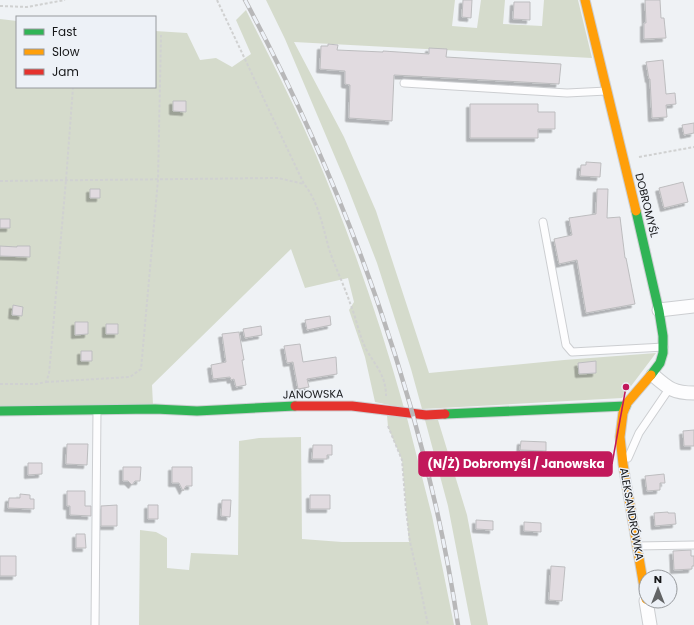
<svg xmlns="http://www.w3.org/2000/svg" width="694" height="625" font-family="Poppins,sans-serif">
	<defs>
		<filter id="shadow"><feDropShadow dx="-3.5" dy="3.5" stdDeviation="0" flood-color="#0004"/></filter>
	</defs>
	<rect width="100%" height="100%" fill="#eff2f5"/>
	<path fill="#d5dbcc" d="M266,0H455L452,26L477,28L481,0H505L503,24L542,26L544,0H578L592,58L294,42L344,137L376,211L429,373L564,360L656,353L622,398L422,409L411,369L377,263L346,183L285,39Z
		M246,10C270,58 295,106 316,155C351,237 380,322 404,408L375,402L365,357L349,310L354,302L348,278L305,288L291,249L152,385L153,405L0,406V19L17,21V87H155V31L187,33L200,60L216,58L232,67L251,54L236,20Z
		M387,415L407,418L432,516L454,625H139L140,530L156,532L167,538V568L189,570L191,553L238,555L239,441L259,438L301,437L302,539L342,542H409L402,460L388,427Z
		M425,420H438L467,515L488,625H471L448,506Z"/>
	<path fill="#e1dbe0" stroke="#bdbdbf" filter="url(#shadow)" d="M463,0H472L471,18L462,17Z
		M645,0H660L661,18H664L666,38L644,39V23H646Z
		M514,2H530V20L513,19Z
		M328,44L338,45L337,50L383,52V51L429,54V48L447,49L446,57L561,64L559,84L394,75L392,121L349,118L350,85L345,84V71L320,69L321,46H328Z
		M663,60L666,94L675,93L676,104L666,105L667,117L652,118L650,79H649L646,62Z
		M173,101H186V112L173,111Z
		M470,104H538V112H555V129H538V138H470Z
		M694,123V133L684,135L682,125Z
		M586,162L601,163L600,177L580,176L581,165H586Z
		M683,182L688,202L664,208L659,188Z
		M90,189H100V198H90Z
		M597,189H608L607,218L620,217L625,258H626L635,304L586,313L577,260L559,264L554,239L572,235L569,218L596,214Z
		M0,219H10V228H0Z
		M0,246L17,247V246H30V257L0,256Z
		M13,305L23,307L22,316L12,315Z
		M330,316L331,325L307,330L305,320Z
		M75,322H88V334L75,335Z
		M106,324H118V334H106Z
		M261,326L262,335L245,338L243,329Z
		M239,332L244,360H242L246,385L236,387L234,379L231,380L230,377L213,379L211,365L226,362L222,334Z
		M300,344L303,362L336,357L337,374L307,379L309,387L298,389L293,362L287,363L284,346Z
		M81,351H92V361H81Z
		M596,361V373L579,374L578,363Z
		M694,430V446H684L683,431Z
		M521,441L546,442V451L520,450Z
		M67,444H88L87,465L66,464Z
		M313,445H332V455H327V459H312Z
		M28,463H42V474L28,475Z
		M123,467H141L140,481H135L132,485L128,481H123Z
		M172,467H192V486H186L183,491L179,483H172Z
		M664,474L665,483H660V490L647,491L645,476Z
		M67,491H85V506H91V516L70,515V506H67Z
		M20,494L30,495V499H34V509L8,508L9,498H20Z
		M310,495H330V509H310Z
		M222,500H231L230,517L221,516Z
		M117,505V526H101V506Z
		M148,505H158V519H148Z
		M668,512V513H675L676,524L655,526L654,513Z
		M476,520L493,521V530L476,529Z
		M524,522L541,523V532L524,531Z
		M76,534H85L86,548H76Z
		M691,550V556H694V566H692V569L674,570L673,551Z
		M0,556H16V576H0Z
		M551,566L565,567L562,601L549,600Z"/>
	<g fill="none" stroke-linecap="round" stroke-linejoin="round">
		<defs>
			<path id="lane" d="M404,83L567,93L607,91
				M543,222L566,345L572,352L664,347
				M628,458L639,433L669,389
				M637,546L694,545
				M95,625L97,411"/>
			<path id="street" d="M659,310L694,306
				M653,375C668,388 673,393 694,393
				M646,601L650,625"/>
			<path id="fast" d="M636,211L659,311L663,336V353L660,363L651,375
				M0,411L155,409L197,411L295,406
				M445,414L626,406"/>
			<path id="slow" d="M585,0L636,211
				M646,599L623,464L620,437L623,413L627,403L651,375"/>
			<path id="jam" d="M295,406H352L426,415L445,414"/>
		</defs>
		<use href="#lane" stroke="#ccced1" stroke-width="9"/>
		<use href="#street" stroke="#ccced1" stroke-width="15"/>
		<use href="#fast" stroke="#ccced1" stroke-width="11"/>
		<use href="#slow" stroke="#ccced1" stroke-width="11"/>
		<use href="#jam" stroke="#ccced1" stroke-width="11"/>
		<path stroke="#d0d1d1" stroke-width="2" stroke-dasharray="3 2" stroke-linecap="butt" d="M217,0L304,184C318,201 323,227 329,249C335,267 344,285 350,303C356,317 359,335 366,349C375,365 386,375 386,396
			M0,6L27,7L65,0
			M639,157L694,147
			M0,181L278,178L304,184
			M46,382L130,377L141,369L158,180L161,35
			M0,384H36L46,382L49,374L66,180L73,87
			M388,426L402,460L406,510L410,542L420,586L428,625"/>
		<use href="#lane" stroke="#fdfdfe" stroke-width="7"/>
		<use href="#street" stroke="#fdfdfe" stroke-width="13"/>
		<use href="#fast" stroke="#30b455" stroke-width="9"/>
		<use href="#slow" stroke="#ff9f0a" stroke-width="9"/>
		<use href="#jam" stroke="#e5322d" stroke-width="9"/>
		<defs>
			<path id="rail" d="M245,0C348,192 426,409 458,625"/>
		</defs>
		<use href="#rail" stroke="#b8b8b9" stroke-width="4.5"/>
		<use href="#rail" stroke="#edf1f7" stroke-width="3" stroke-dasharray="9" stroke-linecap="butt"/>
	</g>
	<g text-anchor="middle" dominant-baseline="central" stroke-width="3" stroke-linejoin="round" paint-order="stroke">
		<g font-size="11" fill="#161719" stroke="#edf1f7">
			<text transform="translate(647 205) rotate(76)">DOBROMYŚL</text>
			<text transform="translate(313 394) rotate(-1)">JANOWSKA</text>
			<text transform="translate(632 514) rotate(80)">ALEKSANDRÓWKA</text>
		</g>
	</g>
	<path fill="none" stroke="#c2185b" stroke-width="1.5" d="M626 387L612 464"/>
	<circle fill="#c2185b" stroke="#edf1f7" stroke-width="1.5" cx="626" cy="387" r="4"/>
	<rect fill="#c2185b" stroke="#c2185b" stroke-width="1.5" x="419" y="452" width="193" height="24" rx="4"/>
	<g font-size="12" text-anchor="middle" font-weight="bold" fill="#fff">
		<text x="516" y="468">(N/Ż) Dobromyśl / Janowska</text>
	</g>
	<rect x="16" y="16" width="140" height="72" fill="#edf1f7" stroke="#979a9e"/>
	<rect x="24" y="29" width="20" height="6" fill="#30b455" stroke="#979a9e"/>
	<text x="52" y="36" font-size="12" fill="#161719">Fast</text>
	<rect x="24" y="49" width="20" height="6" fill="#ff9f0a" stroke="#979a9e"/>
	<text x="52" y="56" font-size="12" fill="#161719">Slow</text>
	<rect x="24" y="69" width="20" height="6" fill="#e5322d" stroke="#979a9e"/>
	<text x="52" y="76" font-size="12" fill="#161719">Jam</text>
	<g transform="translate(658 589)"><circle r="19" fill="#edf1f7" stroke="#979a9e"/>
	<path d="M0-3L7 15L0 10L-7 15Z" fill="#626466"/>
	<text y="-6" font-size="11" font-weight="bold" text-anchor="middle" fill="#161719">N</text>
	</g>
</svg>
